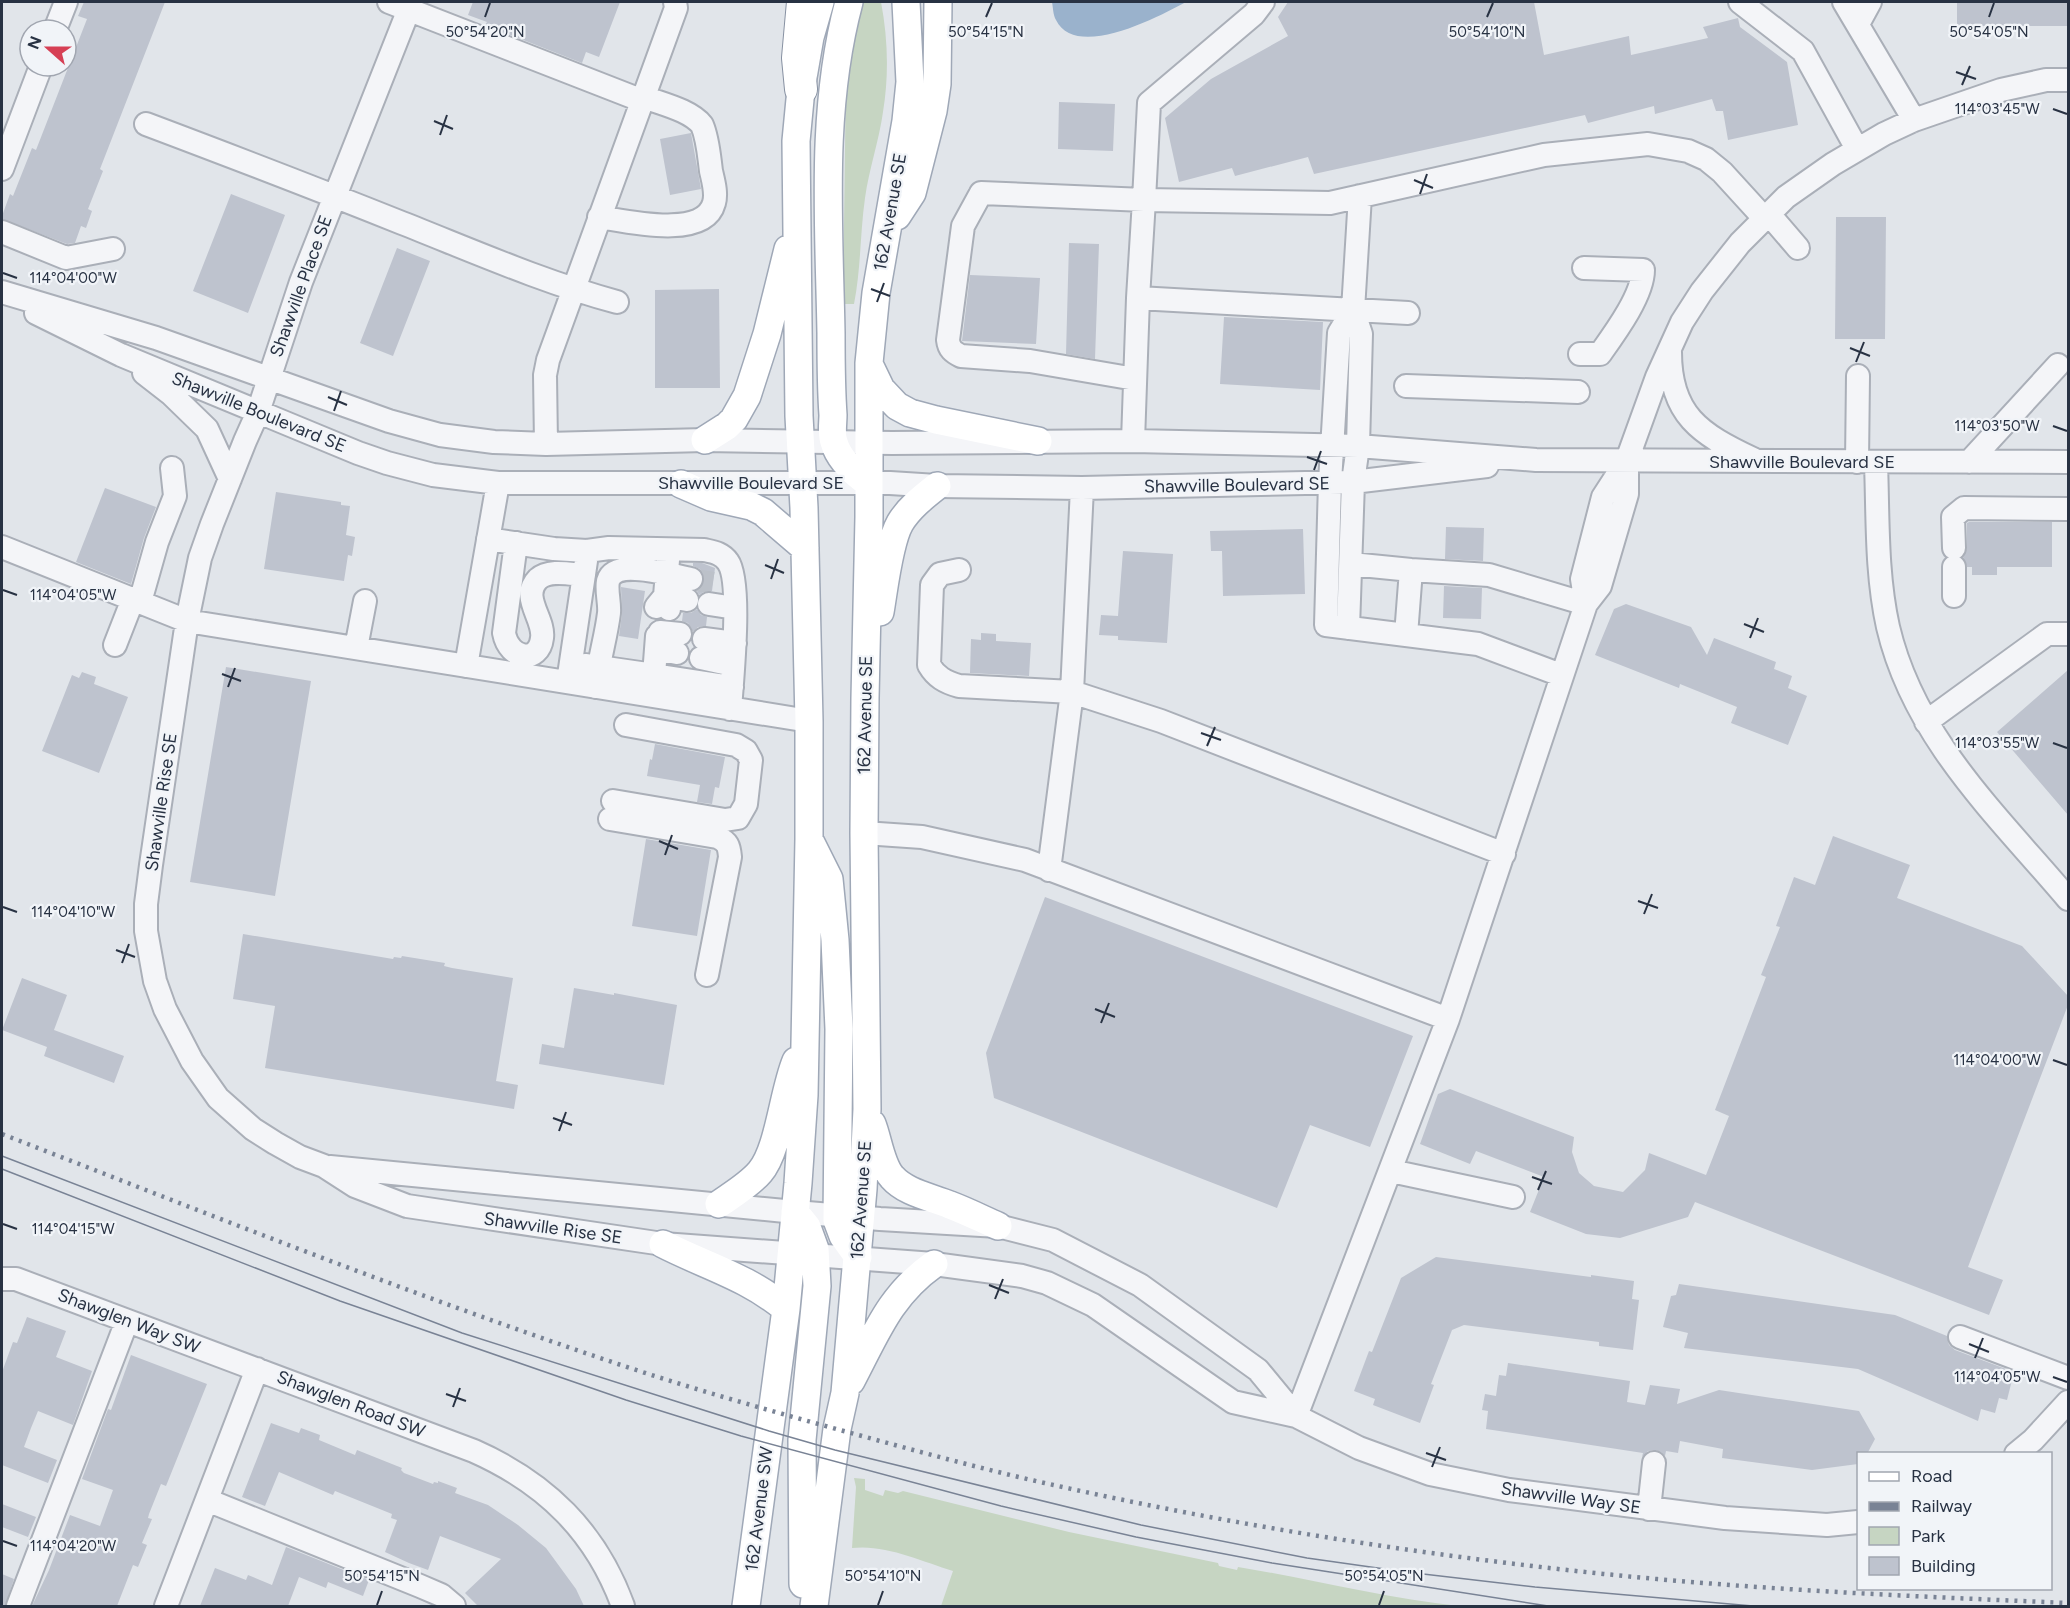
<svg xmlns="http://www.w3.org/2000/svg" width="2070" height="1608" font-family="Figtree,sans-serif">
	<rect width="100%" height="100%" fill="#e1e5ea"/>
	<path fill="#c6d5c2" d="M859,2H881C888,38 889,76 883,112C879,141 869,169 865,198C860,233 861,269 854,304H843L846,72Z
		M854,1478L865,1479V1490L883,1496L885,1490L898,1493L903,1491L1069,1532L1218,1563L1219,1566L1237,1570L1238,1567C1312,1579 1384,1598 1459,1606H941L953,1571C921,1561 885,1544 852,1548L856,1487Z"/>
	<path fill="#9ab2cc" d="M1052,2H1186C1160,16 1076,61 1056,20C1053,15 1053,7 1052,2Z"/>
	<path fill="#bec3ce" d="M84,2H165L100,169L103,171L88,209L92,211L86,228L81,226L75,243L67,244L2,219V216L10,194L13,196L32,148L36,150L87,19L78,16Z
		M473,2H620L599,57L586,52L582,63L485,25L487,22L468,15Z
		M1288,2H1534L1544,55L1629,36L1631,55L1708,38L1703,27L1738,18L1740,27L1787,62L1798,125L1728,140L1723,111H1716L1712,99L1655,114L1654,106L1588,123L1585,115L1314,174L1308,157L1235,176L1232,168L1179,182L1165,118L1211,79L1288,36L1278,17Z
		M1957,2H2068V26H1957Z
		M1059,102L1115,104L1113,151L1058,149Z
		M691,133L701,189L670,195L660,139Z
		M231,194L285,215L248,313L193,291Z
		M1836,217H1886L1885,339H1835Z
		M1069,243L1099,244L1095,359L1066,354Z
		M397,248L430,261L393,356L360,343Z
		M970,275L1040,278L1036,344L962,341Z
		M719,289L720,388H655V290Z
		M1224,317L1323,322L1320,390L1220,384Z
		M105,488L156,507L144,538L131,584L76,562Z
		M276,492L341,502V505L350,506L346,535L355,537L352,556L348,555L344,581L264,569Z
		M1969,522H2052V567H1997V575H1972V567H1967L1963,558L1967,548V523Z
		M1446,527L1484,528L1483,561L1445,559Z
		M1303,529L1305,594L1223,596L1222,551H1211L1210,531Z
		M1123,551L1173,554L1167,643L1118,640V636L1099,635L1101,615L1118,616Z
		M693,563H702L715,568L712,591H705L699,595L697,591L704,582V575L700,569L693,566Z
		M1444,586L1482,588L1481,619L1443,618Z
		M621,587L645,591L638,639L619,636L622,614Z
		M1626,604L1691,627L1707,655L1714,638L1776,662L1774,669L1792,676L1788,688L1807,696L1788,745L1731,723L1737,707L1680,684L1679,688L1595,655L1614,609Z
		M697,609L701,615L707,617L706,626L698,627L693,632L688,623L682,621L683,613H691Z
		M981,633L996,634V641L1031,643L1029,676L970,673L971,639L981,640Z
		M226,667L311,681L275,896L190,882Z
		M2068,670V815L1997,732Z
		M82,672L96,677L94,684L128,697L99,773L42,751L72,675L79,678Z
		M655,744L725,757L719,788L715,787L712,804L697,802L700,785L647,776L650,759L652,760Z
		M1833,836L1910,865L1897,898L2022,946L2068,996V1005L1968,1267L2003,1280L1989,1315L1695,1202L1688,1217L1620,1238L1586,1234L1530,1212L1544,1177L1476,1151L1470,1164L1420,1144L1438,1094L1450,1089L1574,1137L1572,1152L1579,1173L1594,1186L1623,1192L1645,1170L1649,1153L1706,1175L1729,1116L1715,1110L1766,977L1761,975L1780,927L1776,926L1794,877L1815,885Z
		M646,839L711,850L697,936L632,926Z
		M1045,897L1413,1036L1370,1147L1310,1125L1277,1208L994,1098L986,1053Z
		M243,934L393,959L394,957L401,958L402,956L445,963L444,966L452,968L513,978L496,1081L518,1085L514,1109L265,1068L275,1006L233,999Z
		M22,978L67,995L54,1030L124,1056L114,1083L44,1056L47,1047L2,1030Z
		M574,988L614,995V993L677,1005L664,1085L539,1064L542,1044L564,1048Z
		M1436,1257L1591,1277V1275L1634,1281L1632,1299L1639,1300L1633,1350L1599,1346V1342L1464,1325L1452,1330L1431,1384L1434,1385L1420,1423L1373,1405L1375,1399L1354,1391L1369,1351L1372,1352L1401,1278Z
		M1679,1284L1895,1315L1947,1336L1949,1345L1955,1350L2014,1372L2007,1400L1999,1398L1995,1413L1981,1409L1978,1421L1858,1369L1684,1348L1688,1333L1663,1327L1671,1296L1676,1295Z
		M27,1317L66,1331L56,1357L92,1371L73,1425L38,1411L31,1428L24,1447L57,1460L48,1483L2,1465V1372L13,1342L17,1343Z
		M131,1355L207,1384L166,1486L161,1484L149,1514L148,1518L152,1519L142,1543L147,1545L138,1567L133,1565L117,1606H32L49,1570L70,1515L100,1526L113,1490L82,1479L108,1409L111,1410Z
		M1508,1363L1630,1381L1627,1402L1645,1405L1650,1385L1680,1389L1677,1404L1719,1390L1859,1411L1875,1439L1867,1454H1858V1464L1812,1470L1722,1458L1723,1449L1680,1441L1678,1453L1666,1451L1665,1456L1661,1452L1655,1450L1648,1451L1642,1457L1643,1453L1486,1429L1488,1411L1482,1410L1485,1394L1496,1396L1499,1375L1506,1376Z
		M271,1423L299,1433L301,1428L320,1435L319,1440L355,1455L357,1450L402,1468L401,1470L404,1473L433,1484L434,1482L438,1483V1481L457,1488L455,1493L488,1505L518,1525L546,1548L576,1589L584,1606H478L465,1593L501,1559L440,1536L428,1570L409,1563L385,1552L397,1520L391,1518L392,1514L335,1491L333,1495L279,1472L265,1506L242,1497Z
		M2,1504L36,1517L28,1537L2,1527Z
		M286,1547L369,1580L363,1596L328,1582L326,1588L299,1577L288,1606H200L215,1568L246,1580L248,1575L272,1585Z
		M2,1574L14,1579L5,1606H2Z"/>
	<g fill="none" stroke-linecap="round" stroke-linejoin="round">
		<path stroke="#bcc1c9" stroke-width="22" stroke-dasharray="22 11" stroke-linecap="butt" d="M691,579L713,583"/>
		<defs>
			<path id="minor" d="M389,2L643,101
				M1740,2L1803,51L1857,149
				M1844,2L1914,120
				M409,9L301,282L258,412L245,441L212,524L200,558L187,621L151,865L146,904V931L155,981L165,1009L192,1061L218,1098L253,1129L275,1143L300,1157L324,1166L355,1186L407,1206L663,1244L934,1264L1022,1276L1047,1283L1093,1305L1233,1402L1296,1416L1359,1448L1430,1474L1509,1490L1725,1518L1827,1525L1858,1522
				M1858,24L1870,2
				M55,30L66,2
				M146,124C231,156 317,189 402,223C473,251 543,282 617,302
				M2,169L41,66
				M981,193L1144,200L1149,103L1254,14L1263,2
				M981,193L963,226L948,340C949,349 953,352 961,356L1030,361L1135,379
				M1768,213L1798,248
				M599,217C626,221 704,240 714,203C717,193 713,180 711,171C709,156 708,139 702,125C690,110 662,104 644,97
				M2,232L66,258L113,249
				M2,292L156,338L389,421L440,435L494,442L546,444L705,440L892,443L1133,441L1358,446L1536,460L2068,462
				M1138,298L1144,200L1330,203L1544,155L1648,144L1688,151L1706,159L1722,172L1764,218
				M1353,310L1339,333L1330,482L1326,625L1478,644L1561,675
				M36,313L121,355L358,453L387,463L433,475L498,483H890L937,486L1082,488L1353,482L1487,466
				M1670,352C1670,415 1700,434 1753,459
				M1580,354H1600C1615,333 1643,295 1643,270L1584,268
				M144,373L171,394L207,429L230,479
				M1406,386L1578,392
				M1133,441L1138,298L1408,313
				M546,444L545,375L548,360L676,8L675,2
				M1857,462L1858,376
				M1969,462L2058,365
				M1876,463C1878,517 1876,573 1888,627C1914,738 1997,815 2068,899
				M1082,488L1072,692L1161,721L1504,854
				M488,539L554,549L587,551L609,548L704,550C713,552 722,553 728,562C742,582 732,681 730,709
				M516,543L504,633C509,660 539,664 542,638C545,619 520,597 538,579C549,569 570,574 584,575
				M2,547L187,621L809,721
				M1954,548L1953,517L1964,508L2068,509
				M1351,564L1411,570L1489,575L1586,604
				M959,570L940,574L932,585L929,665C936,677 945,682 959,686L1072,692L1049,870
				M1954,596V567
				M140,602L157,542L175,496L172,468
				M709,604L735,608
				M1586,604L1582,579L1603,497L1627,460L1657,377L1682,322L1702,291L1740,243L1786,197L1833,164L1884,134L1914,120L2001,90L2046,80H2068
				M656,607L665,596L668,560
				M669,609L665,596L687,600
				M1348,628L1353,482L1358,446L1361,334L1353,310L1360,196
				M660,632L680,634
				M1406,635L1411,570
				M704,639L735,643
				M115,645L133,599
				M356,648L365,601
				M656,649L677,653
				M701,658L733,665
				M585,665L654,675L657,636
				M466,666L498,483
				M654,675L732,687
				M568,682L586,561
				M596,687C598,662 606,638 609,613C610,603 606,591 608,581C615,557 673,576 691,579
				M1926,722L2047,634H2068
				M613,801L725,820L738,818L746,804L751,760L746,751L736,745L626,725
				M610,819L717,837C728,842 729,846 730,857L707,975
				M864,833L922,837L1025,860L1448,1019
				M330,1167L795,1212L880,1219L998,1226L1053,1240L1140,1285L1258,1370L1296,1416
				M1391,1171L1513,1197
				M2,1279H16L474,1451C546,1483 596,1532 623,1606
				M1960,1337L2068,1378
				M1296,1416L1448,1019L1586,604L1600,586L1627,494V460
				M2016,1454L2033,1440L2068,1402
				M207,1500L420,1586L441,1595L454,1606
				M1649,1509L1654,1463
				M18,1606L127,1321
				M166,1606L257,1369"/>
			<path id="major" d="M849,2C820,110 829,222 831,333C831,360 831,387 833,415C833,423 831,434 834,442C839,460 854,473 868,483
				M897,216L912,193L933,111L937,84L938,2
				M869,364L881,389L897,406L910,413L936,420L1038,441
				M705,440L727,426L734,419L747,396L767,334L788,249
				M681,484L711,497L751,506L763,512L805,548
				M880,612C884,589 889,542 900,523C909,508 923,497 937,486
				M811,843L829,879L835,940L839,1029L837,1220L843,1236L858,1257
				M872,1124C878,1139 881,1165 892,1177C906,1193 931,1197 950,1205C966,1211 982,1219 998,1226
				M719,1204C732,1195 749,1185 760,1172C779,1150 783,1092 796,1061
				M795,1212L807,1227L815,1249L817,1286L802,1440L803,1584
				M663,1244C706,1266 748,1277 786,1309
				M851,1381C876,1334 889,1296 934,1264
				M746,1606L786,1309L798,1183L804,1095L809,839V721L804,508L799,416L796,141L801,89L810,37L820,2
				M814,1606L837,1429L845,1393L863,1189L867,1109L864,833L865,698L869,517V363L876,293L906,121L910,82L906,2"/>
			<path id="highway" d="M801,89L798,58L803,2"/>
		</defs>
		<use href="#minor" stroke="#aaafb8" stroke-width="26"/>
		<use href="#major" stroke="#9fa8b7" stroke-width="30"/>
		<use href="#highway" stroke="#8791a2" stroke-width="34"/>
		<use href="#minor" stroke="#f4f5f8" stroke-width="22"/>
		<use href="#major" stroke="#fff" stroke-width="27"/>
		<use href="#highway" stroke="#fff" stroke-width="32"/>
		<path stroke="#798395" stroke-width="1.5" d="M2,1156L462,1333L769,1431L835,1450L1141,1525L1307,1558L1406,1572L1535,1587L1753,1606
			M2,1169L340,1301L626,1400L741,1436L1001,1506L1136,1537L1272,1563L1548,1606"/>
		<path stroke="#798395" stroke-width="4.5" stroke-dasharray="3 6" stroke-linecap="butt" d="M2,1134C208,1214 414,1296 624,1366C696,1390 768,1410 840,1430C913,1450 985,1470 1058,1486C1229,1524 1403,1552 1576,1571C1740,1589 1904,1596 2068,1603"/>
	</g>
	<path fill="none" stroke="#283243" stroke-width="2" d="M485,17L490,3M986,17L992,3M1487,17L1493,3M1989,17L1994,3M1956,72L1976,79M1962,85L1970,66M2053,109L2067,114M434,121L453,129M440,135L447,115M1414,180L1433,188M1420,194L1427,174M3,273L17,278M871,289L890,296M877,302L884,283M1850,348L1870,356M1856,362L1864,342M328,397L347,405M334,411L341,391M2053,426L2067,431M1307,457L1327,464M1314,470L1321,451M765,565L784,573M771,579L778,559M3,590L17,595M1744,624L1764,632M1750,638L1758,618M222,674L241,681M228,687L235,668M1201,733L1221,740M2053,743L2067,748M1207,746L1215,727M659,841L678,849M665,855L672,835M1638,901L1658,908M3,907L17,912M1644,914L1652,894M116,950L135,957M122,963L129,944M1095,1009L1115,1017M1101,1023L1109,1003M2053,1060L2067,1065M553,1118L572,1125M559,1131L566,1112M1532,1177L1552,1184M1538,1190L1546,1171M3,1224L17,1229M989,1285L1009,1293M995,1299L1003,1279M1969,1344L1989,1352M1975,1358L1983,1338M2053,1377L2067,1382M446,1394L466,1401M453,1407L460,1388M1426,1453L1446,1460M1432,1467L1440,1447M3,1541L17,1546M377,1605L382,1591M878,1605L883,1591M1379,1605L1384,1591"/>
	<g text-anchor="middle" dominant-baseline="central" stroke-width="4.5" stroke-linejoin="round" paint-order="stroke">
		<g font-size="18" fill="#283243" stroke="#f1f4f8">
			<text transform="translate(890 212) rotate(-80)">162 Avenue SE</text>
			<text transform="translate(301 286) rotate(-70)">Shawville Place SE</text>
			<text transform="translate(259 412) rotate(22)">Shawville Boulevard SE</text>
			<text x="1802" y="462">Shawville Boulevard SE</text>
			<text x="751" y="483">Shawville Boulevard SE</text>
			<text transform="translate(1237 485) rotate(-1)">Shawville Boulevard SE</text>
			<text transform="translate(865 715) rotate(-89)">162 Avenue SE</text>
			<text transform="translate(161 802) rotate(-82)">Shawville Rise SE</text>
			<text transform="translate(861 1200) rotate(-86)">162 Avenue SE</text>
			<text transform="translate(553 1228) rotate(8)">Shawville Rise SE</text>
			<text transform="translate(129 1321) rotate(21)">Shawglen Way SW</text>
			<text transform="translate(351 1404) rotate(21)">Shawglen Road SW</text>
			<text transform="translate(1571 1498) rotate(8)">Shawville Way SE</text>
			<text transform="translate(759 1509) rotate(-83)">162 Avenue SW</text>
		</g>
	</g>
	<g font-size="15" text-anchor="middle" fill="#283243" stroke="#f1f4f8" stroke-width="4.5" stroke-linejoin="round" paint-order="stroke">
		<text x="986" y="37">50°54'15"N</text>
		<text x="1487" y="37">50°54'10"N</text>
		<text x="1989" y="37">50°54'05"N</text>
		<text x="485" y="37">50°54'20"N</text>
		<text x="1997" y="114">114°03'45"W</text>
		<text x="73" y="283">114°04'00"W</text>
		<text x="1997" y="431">114°03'50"W</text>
		<text x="73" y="600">114°04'05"W</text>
		<text x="1997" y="748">114°03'55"W</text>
		<text x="73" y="917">114°04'10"W</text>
		<text x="1997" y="1065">114°04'00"W</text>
		<text x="73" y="1234">114°04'15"W</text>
		<text x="1997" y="1382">114°04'05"W</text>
		<text x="73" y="1551">114°04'20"W</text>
		<text x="382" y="1581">50°54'15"N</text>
		<text x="883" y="1581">50°54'10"N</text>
		<text x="1384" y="1581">50°54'05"N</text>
	</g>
	<rect width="2070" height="1608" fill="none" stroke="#283243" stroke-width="6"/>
	<rect x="1857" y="1452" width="195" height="138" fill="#f1f4f8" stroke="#a1a6b0" stroke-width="1.5"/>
	<rect x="1869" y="1472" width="30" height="9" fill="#ffffff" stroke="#a1a6b0" stroke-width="1.5"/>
	<text x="1911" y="1482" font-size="18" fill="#283243">Road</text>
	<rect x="1869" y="1502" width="30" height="9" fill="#798395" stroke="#a1a6b0" stroke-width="1.5"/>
	<text x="1911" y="1512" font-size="18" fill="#283243">Railway</text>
	<rect x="1869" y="1527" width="30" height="18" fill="#c6d5c2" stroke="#a1a6b0" stroke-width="1.5"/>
	<text x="1911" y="1542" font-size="18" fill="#283243">Park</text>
	<rect x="1869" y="1557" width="30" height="18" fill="#bec3ce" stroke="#a1a6b0" stroke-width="1.5"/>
	<text x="1911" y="1572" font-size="18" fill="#283243">Building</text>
	<g transform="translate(48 48) rotate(291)"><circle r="28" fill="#f1f4f8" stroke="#a1a6b0" stroke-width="1.5"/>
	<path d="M0-4.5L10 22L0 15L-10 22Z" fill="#d63f54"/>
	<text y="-9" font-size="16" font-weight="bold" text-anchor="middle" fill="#283243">N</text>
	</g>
</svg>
